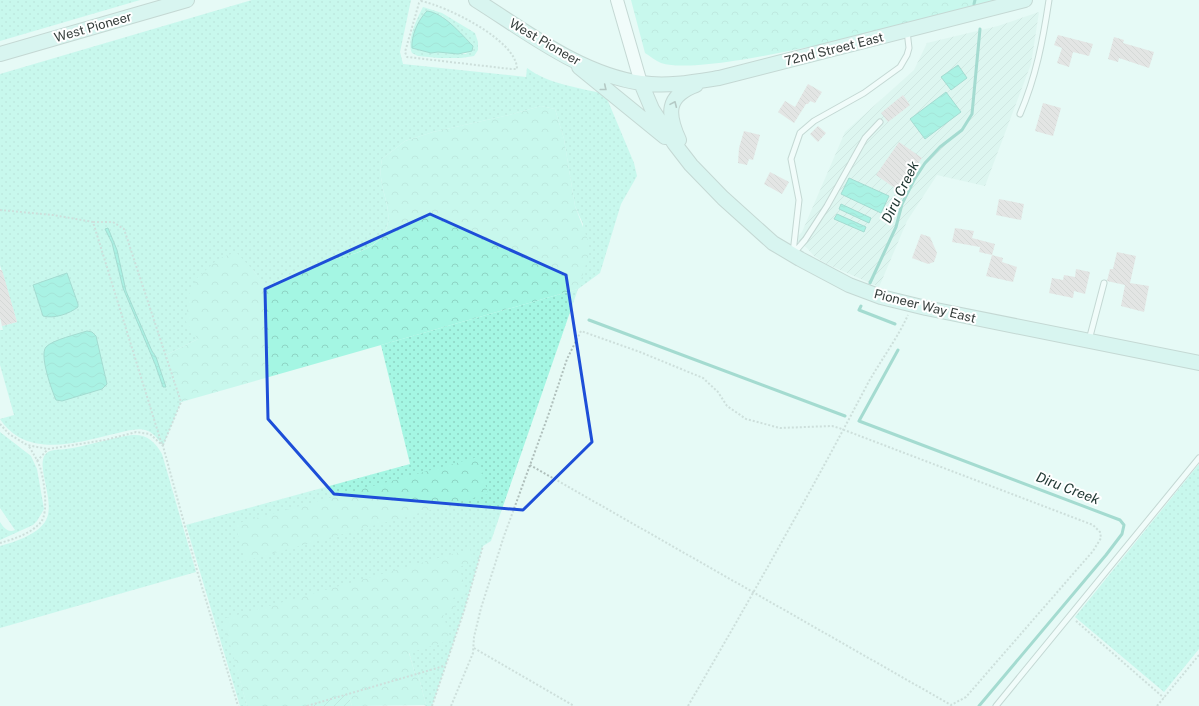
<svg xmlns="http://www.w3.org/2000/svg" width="1199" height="706" font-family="'Public Sans',sans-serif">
	<defs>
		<pattern id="industrial-furrows" width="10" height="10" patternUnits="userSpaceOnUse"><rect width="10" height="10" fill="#d3f1e9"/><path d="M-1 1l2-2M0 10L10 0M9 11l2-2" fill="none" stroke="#b6d0c9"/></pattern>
		<pattern id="grass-dots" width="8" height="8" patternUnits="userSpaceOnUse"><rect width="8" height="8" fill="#a4f6e3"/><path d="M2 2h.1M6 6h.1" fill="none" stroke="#8ed4c4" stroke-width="1.8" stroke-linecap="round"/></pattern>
		<pattern id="forest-crowns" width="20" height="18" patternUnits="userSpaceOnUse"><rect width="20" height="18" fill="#a4f6e3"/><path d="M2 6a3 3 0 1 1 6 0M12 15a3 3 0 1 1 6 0" fill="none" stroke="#8ed4c4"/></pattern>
		<pattern id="garden-furrows" width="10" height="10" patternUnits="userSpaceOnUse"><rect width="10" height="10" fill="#a4f6e3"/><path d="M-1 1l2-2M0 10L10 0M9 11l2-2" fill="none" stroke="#8ed4c4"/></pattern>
		<pattern id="water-waves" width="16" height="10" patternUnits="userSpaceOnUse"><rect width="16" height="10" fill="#61e9cf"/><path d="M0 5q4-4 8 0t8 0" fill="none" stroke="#55c9b3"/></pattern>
		<pattern id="building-back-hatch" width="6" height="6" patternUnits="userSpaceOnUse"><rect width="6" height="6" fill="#e1cdce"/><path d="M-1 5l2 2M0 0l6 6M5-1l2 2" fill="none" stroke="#c2b1b2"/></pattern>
	</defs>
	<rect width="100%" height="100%" fill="#e6faf5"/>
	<path fill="url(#industrial-furrows)" d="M1039,12L1031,64L985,186L937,175L907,221L879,287L827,264L814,256L807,248L795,239L802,232L845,132L914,70L927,43L998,26Z"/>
	<path fill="url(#grass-dots)" fill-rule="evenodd" d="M0,0H140L0,41Z
		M252,0H411L400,52L403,64L526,77L527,68C548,84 580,88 605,94L634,163L637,176L621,204L600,273L578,289L491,541L483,546L464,611L432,706H424L426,705L418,674H415L409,652L224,619L247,706H240L186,525L410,464L381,345L578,289L583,224L575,206L564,139L555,109L541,106L509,115L433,132L405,141L382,159C381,165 380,171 381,177C382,192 390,207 388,222C382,254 340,256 315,264C298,270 282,279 265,288L253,270L198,339L166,355L181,402L163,446C159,441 155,434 148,431C139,427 127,431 118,433C79,442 27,460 0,419L14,415L0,365V330H3L2,326L17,322L0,265V74ZM108,228L126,291L152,351L156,357L159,373L123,288L112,243L107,233Z
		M423,7L442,13L475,33L478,42V50L474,56L461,58H439L418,56L412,53C406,40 417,19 423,7ZM442,16L473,47L466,54L438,52L431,53L412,48V43L421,17Z
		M0,432L31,456L37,469L44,509L37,521L33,525L0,540V522C4,528 8,533 15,530L0,508Z
		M132,435C146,434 155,441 162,454L196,572L0,628V546C15,542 36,535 45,522C58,502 32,462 48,452C53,449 61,450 66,449C88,446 110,438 132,435Z
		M1199,464V649L1164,692L1075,617Z"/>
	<path fill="url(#forest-crowns)" d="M631,0H995C910,23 826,46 740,60C720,63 680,69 661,63C656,61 650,56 645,53Z
		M541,106L555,109L564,139L575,206L589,243V255L578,289L181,402L166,355L198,339L186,322L188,297L196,279L218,259L236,252L253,270L266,288C282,279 298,270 315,264C340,256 383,254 388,222C390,206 382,192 381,177C380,171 381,165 382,159L405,141L433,132L509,115Z
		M478,457L488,494L245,561L235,524Z
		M470,549L473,562L459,567L467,593L453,598L457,610L443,614L451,640L409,653L415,674H418L426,705L352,706L348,694L307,706H247L223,619Z"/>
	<path fill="url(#garden-furrows)" d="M348,693L352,706H307Z"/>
	<path fill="url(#water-waves)" stroke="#54b6a3" d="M427,11C444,13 461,34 473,46L472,51L458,54L438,52L431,53L412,48C411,36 418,20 427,11Z
		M958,65L967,78L951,90L941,77Z
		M946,92L961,112L925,139L910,119Z
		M849,178L889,196L881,213L841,194Z
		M841,204L871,218L869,223L839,209Z
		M837,214L866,227L864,232L834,219Z
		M108,228L117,250L126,291L152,351L156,357L166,387H163L155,364L123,288L112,243L105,229Z
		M67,273L78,304V307C69,314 54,319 43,316L33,285Z
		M87,331L92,332L96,336L107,384L102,389L62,401L56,400C52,391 39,355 46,347C52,340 78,334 87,331Z"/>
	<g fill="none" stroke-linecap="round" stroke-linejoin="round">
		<path stroke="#54b6a3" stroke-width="3" d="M974,4L975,0
			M870,283L896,227L902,204L914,180L925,163L940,147L962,130L972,114L980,29
			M861,306L859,310L895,324
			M589,320L845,416
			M898,350L859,421L1120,520L1124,525L1122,534L1106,555L979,706"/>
	</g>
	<path fill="url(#building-back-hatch)" d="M1058,35L1093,44L1089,56L1073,52L1069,67L1057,63L1062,48L1054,45Z
		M1114,37L1124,40L1123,43L1154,52L1149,68L1119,58L1118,62L1108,59Z
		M808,84L822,92L815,103L810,101L808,104H806L794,123L778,112L785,101L795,107Z
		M903,95L910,105L888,122L881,113Z
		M1043,103L1061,108L1053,136L1035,131Z
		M818,126L826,133L818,142L810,134Z
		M744,131L760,135L753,160L749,159L747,165L738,163L739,148Z
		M899,142L922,158L899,191L876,175Z
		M770,172L789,182L782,194L764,184Z
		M999,199L1024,204L1021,220L996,215Z
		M955,228L974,231L972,238L995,244L992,255L1003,258L1002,262L1017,267L1013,282L986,276L992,255L979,252L980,247L952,242Z
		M921,234L930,237L937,253L934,262L928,264L912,258Z
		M1117,252L1136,256L1130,283L1149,286L1144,312L1121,306L1125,285L1107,281L1110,269H1113Z
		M1076,269L1090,272L1085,294L1074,291L1073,298L1049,293L1052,278L1063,280L1064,275L1075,277Z
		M0,270H2L17,322L2,326L0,317Z"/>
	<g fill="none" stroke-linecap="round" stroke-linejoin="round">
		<defs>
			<path id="service" d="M1020,114C1036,77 1043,40 1049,0
				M793,253L799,200L791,159L800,133L814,121L864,93L900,67L907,55L909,48L907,31
				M793,254L805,240L827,206L865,138L880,122
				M1089,340L1104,283
				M996,706L1199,458"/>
			<path id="tertiary" d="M617,0L641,83"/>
			<path id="secondary" d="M476,0C527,32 580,74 641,83C667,87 694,82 719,78L1025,0
				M0,54L187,0
				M579,67L665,137
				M641,83L652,109L674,143L691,165L723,198L773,243L800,259L849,285L881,297L926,308L1199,363
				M679,140C667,114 666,96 696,85"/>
		</defs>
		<use href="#service" stroke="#9cb0ab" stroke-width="7"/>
		<use href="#tertiary" stroke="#9cb0ab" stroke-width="14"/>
		<use href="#secondary" stroke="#9cb0ab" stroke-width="16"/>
		<path stroke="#afbfbb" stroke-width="2" stroke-dasharray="2 2" stroke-linecap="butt" d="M421,1C446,6 517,40 517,69H511L407,57L405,52L419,3Z
			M0,210L53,215L93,222L162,445
			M93,222H113L124,229L181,402L163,445
			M0,424L9,434L27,445L48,449L105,440L136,432L150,434L163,446L198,574L238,706
			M37,461L48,449
			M0,543C14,539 32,533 41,522C49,512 44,479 40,467C37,459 33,453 28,445
			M1076,621L1164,698
			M474,648L574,706
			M307,706L444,666
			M432,706L464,611L483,546
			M451,706L473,653L474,637L481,608L504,536L548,416L567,359L581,331L640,352L703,378L718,392L727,406L746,419L780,428L832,426L839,428L1093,525L1100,532L1101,538L1093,551L966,697L951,705L530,465
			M688,706C750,599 811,492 868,383C881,360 897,339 908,315
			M1157,706L1199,655"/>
		<use href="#service" stroke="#fff" stroke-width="5"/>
		<use href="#tertiary" stroke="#fff" stroke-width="12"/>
		<use href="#secondary" stroke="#c8f0e8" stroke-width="14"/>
	</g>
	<defs><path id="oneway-chevron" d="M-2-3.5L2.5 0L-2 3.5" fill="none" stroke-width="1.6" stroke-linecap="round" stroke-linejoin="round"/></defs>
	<g stroke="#788e89">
		<use href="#oneway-chevron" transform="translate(604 88) rotate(39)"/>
		<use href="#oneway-chevron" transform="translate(674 104) rotate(-66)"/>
	</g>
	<path d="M0 0H1199V706H0ZM430,214L566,275L592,442L523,510L334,494L268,419L265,289Z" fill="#e6faf5" fill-opacity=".55" fill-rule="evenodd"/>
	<path fill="none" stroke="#1d4ed8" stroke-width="3" stroke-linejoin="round" d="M430,214L566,275L592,442L523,510L334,494L268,419L265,289Z"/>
	<g text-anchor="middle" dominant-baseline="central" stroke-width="4" stroke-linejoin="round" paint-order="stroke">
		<g font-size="13" fill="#363e3c" stroke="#fff">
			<text transform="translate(93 27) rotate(-16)">West Pioneer</text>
			<text transform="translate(545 42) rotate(30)">West Pioneer</text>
			<text transform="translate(834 49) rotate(-14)">72nd Street East</text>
			<text transform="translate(925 306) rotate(14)">Pioneer Way East</text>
		</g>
		<g font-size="14" font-style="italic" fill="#213934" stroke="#fff">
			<text transform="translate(900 192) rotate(-64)">Diru Creek</text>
			<text transform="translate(1068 488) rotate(21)">Diru Creek</text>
		</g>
	</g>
</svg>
